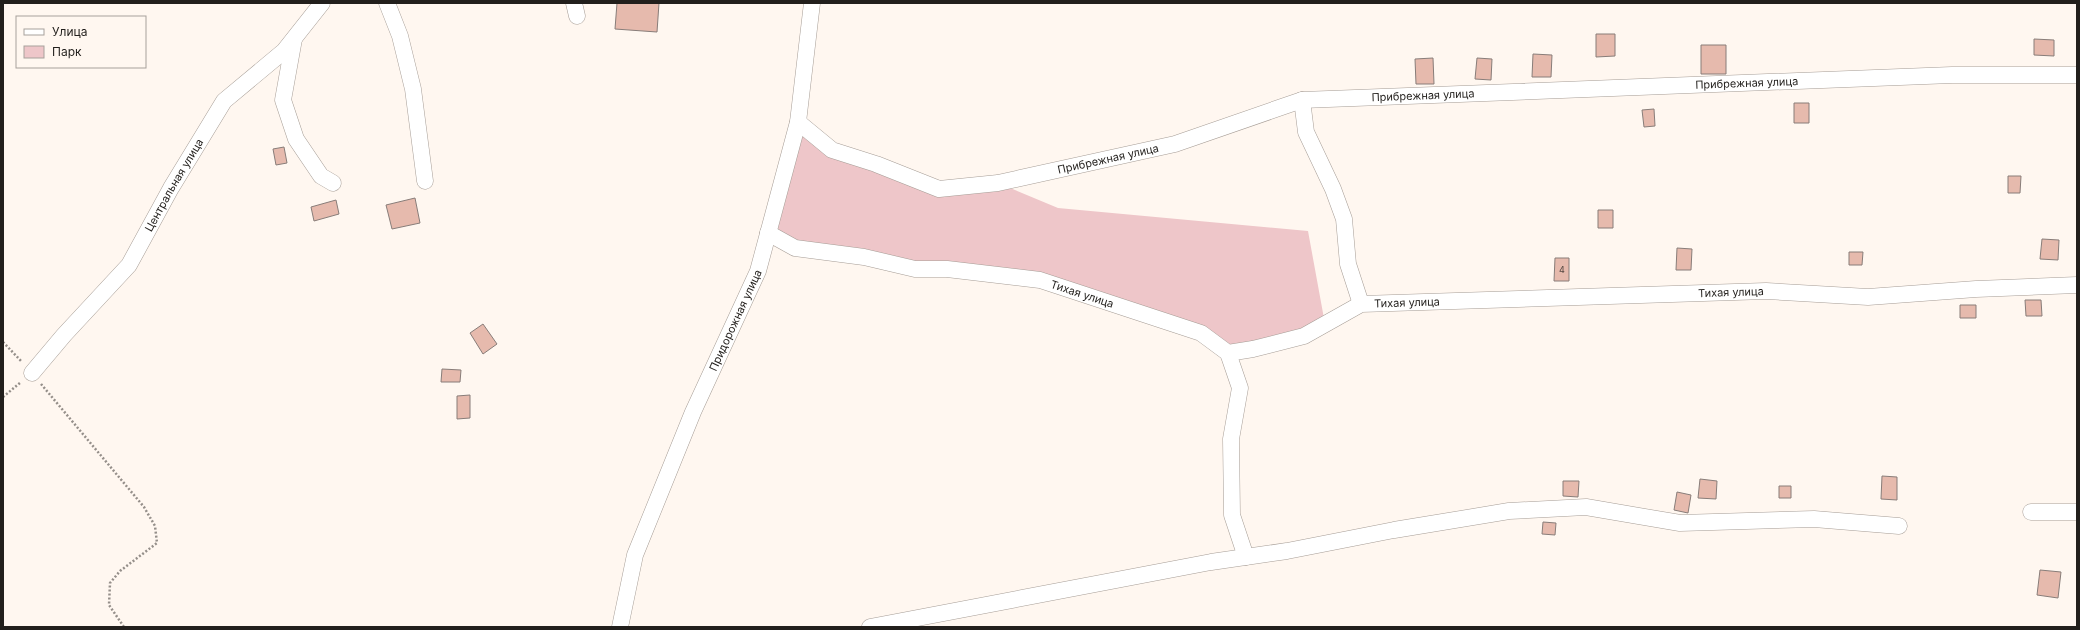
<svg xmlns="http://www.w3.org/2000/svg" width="2080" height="630" font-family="Inter,sans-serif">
	<rect width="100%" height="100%" fill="#fff7f0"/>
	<path fill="#eec6c9" d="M798,122L832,150L939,189L998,183L1058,208L1308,231L1325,324L1228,353L1201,333L1040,280L795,248L768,233Z"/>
	<path fill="#e6baad" stroke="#887d79" d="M617,3H659L657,32L615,29Z
		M1596,34H1615V56L1596,57Z
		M2034,39L2054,40V56L2034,55Z
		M1701,45H1726V74H1701Z
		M1533,54L1552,55L1551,77H1532Z
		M1433,58L1434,84H1416L1415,59Z
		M1477,58L1492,59L1491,80L1475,79Z
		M1794,103H1809V123H1794Z
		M1654,109L1655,126L1644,127L1642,110Z
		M284,147L287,163L276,165L273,149Z
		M2008,176H2021L2020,193H2008Z
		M415,198L420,223L392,229L386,205Z
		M336,200L339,214L314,221L311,207Z
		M1598,210H1613V228H1598Z
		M2042,239L2059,240L2058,260L2040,259Z
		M1677,248L1692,249L1691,270H1676Z
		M1849,252H1863L1862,265H1849Z
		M1555,258H1569V281H1554Z
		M2025,300H2041L2042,316H2026Z
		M1960,305H1976V318H1960Z
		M483,324L497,344L483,354L470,333Z
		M442,369L461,370L460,382H441Z
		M470,395V418L457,419V396Z
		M1882,476L1897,477V500L1881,499Z
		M1700,479L1717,481L1716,499L1698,498Z
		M1563,481H1579L1578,497L1563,496Z
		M1779,486H1791V498H1779Z
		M1677,492L1691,495L1688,513L1674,510Z
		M1543,522L1556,523L1555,535L1542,534Z
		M2040,570L2061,572L2058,598L2037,595Z"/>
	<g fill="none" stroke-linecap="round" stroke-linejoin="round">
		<defs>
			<g id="street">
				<path d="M387,3L400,36L413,89L425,181"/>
				<path d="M574,3L577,16"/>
				<path d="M294,39L283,100L296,139L321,176L333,183"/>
				<path d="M1302,100L1306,132L1333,189L1344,219L1348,264L1361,304"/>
				<path id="s1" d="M798,122L832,150L876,164L939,189L998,183L1175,144L1302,100L1952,75H2077"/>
				<path id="s2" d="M768,233L795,248L864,257L915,269H947L1040,280L1201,333L1228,353L1253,349L1304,336L1361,304L1766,291L1868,297L1976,289L2077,285"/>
				<path d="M1228,353L1240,388L1231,439L1232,515L1246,557"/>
				<path id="s3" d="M32,373L64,335L129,265L171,188L224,101L284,51L322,3"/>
				<path d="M2031,512H2077"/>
				<path id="s4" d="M620,627L635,555L693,412L758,271L798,122L812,3"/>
				<path d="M870,627L1211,562L1287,551L1394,530L1509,511L1586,507L1680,523L1814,519L1899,526"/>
			</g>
		</defs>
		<use href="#street" stroke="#a69d96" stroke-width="17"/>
		<path stroke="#958f8a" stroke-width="2.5" stroke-dasharray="2 2" stroke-linecap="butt" d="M3,342L22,362
			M41,384L144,507L155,526L157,543L120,571L110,583L109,605L124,627
			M3,397L21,382"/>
		<use href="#street" stroke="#fff" stroke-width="16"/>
	</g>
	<g text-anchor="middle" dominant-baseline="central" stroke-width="4" stroke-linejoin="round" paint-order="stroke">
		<g font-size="9" fill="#534640">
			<text x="1562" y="269">4</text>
		</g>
		<g font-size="11" fill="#221f1c" stroke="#fff7f0">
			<text stroke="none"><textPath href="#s1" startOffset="978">Прибрежная улица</textPath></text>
			<text stroke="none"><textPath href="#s1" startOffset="654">Прибрежная улица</textPath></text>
			<text stroke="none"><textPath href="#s1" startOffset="330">Прибрежная улица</textPath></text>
			<text stroke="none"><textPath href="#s3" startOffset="237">Центральная улица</textPath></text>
			<text stroke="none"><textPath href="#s2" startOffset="995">Тихая улица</textPath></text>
			<text stroke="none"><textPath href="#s2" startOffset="323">Тихая улица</textPath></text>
			<text stroke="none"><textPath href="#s2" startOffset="671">Тихая улица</textPath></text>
			<text stroke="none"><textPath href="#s4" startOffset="329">Придорожная улица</textPath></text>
		</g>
	</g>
	<rect width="2080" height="630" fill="none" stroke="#221f1c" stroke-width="8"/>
	<rect x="16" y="16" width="130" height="52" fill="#fff7f0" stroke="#a7a19b"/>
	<rect x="24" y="29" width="20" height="6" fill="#ffffff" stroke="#a7a19b"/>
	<text x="52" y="36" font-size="12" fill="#221f1c">Улица</text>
	<rect x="24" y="46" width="20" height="12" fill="#eec6c9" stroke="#a7a19b"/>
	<text x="52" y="56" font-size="12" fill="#221f1c">Парк</text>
</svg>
